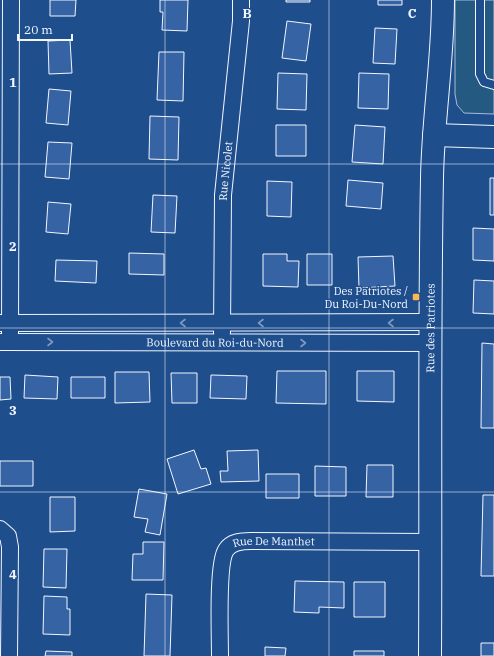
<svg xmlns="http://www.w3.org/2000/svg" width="494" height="656" font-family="'IBM Plex Serif',serif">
	<rect width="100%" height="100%" fill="#1f4e8c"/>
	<path fill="#245a82" stroke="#a8bbd7" d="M455,0H494V114L464,113L457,105L455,94Z"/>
	<path fill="#3563a3" stroke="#f2f6ff" d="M50,0H76L75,16H50Z
		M160,0H188L187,31L162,30L163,12H160Z
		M286,0H310V2H286Z
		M378,0H402V5H378Z
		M287,21L311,24L306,61L282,58Z
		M375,28L397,29L395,64L373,63Z
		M70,40L72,73L49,74L48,41Z
		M159,52H184L183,101L157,100Z
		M278,73L307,74L306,110L277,109Z
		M359,73L389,74L388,109L358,108Z
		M49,89L71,91L68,125L46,123Z
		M150,116L179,117L178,160L149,159Z
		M276,125H306V156H276Z
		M355,125L385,127L383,164L352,162Z
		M48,142L72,143L69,179L45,177Z
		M490,178H494V215H490Z
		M348,180L383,183L381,209L346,206Z
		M267,181L292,182L291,217L267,216Z
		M153,195L177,196L175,233L151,232Z
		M48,202L71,204L68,234L46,232Z
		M473,228L494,229V261L473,260Z
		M129,253L164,254V275L129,274Z
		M263,254H287V261H299L298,287L263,286Z
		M307,254H332V285H307Z
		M393,256L395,286L359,288L358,257Z
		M56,260L97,261L96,283L55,281Z
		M474,280L494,281V314L473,313Z
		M482,343L494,344V428H481Z
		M277,371H326V404L276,403Z
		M357,371H394V402L357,401Z
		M115,372H149L150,402L115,403Z
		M171,373H197V403H172Z
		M25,375L58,377L57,399L24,398Z
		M211,375L247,376L246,399L210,398Z
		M0,377H10L11,399L0,400Z
		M71,377H105V398H71Z
		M194,450L201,469L206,468L211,484L178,494L167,459Z
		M258,450L259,481L221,482L220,471H228L227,451Z
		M0,461H33V486H0Z
		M367,465H393V497H366Z
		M315,466L346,467V496H315Z
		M266,474H299V498H266Z
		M139,489L167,494L160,535L145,532L148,519L134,517Z
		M483,495H494V576H481Z
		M50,497H75V531L50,532Z
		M143,542H164L163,580H132L133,554H143Z
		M44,549H67L66,588L43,587Z
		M295,581L344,582V608L319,607V613L294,612Z
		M354,582H385V617H354Z
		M146,594L172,595L170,656H144Z
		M44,596L67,597V609H70V635L43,634Z
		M481,643H494V656H481Z
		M265,647L286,648L285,656H265Z
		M46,651L72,652V656H45Z
		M354,651H384V656H354Z"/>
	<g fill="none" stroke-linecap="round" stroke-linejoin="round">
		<defs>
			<path id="lane" d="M480,0V74L484,82L494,85"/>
			<g id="street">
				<path d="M0,323L430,322"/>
				<path d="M10,333L11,0"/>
				<path id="s1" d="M222,333L223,195L241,21V0"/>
				<path id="s2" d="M0,342L430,343"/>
				<path d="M0,529L8,536L10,547L9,656"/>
				<path id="s3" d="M220,656C220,637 217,563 226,550C231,542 241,541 251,541L430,542"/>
			</g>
			<g id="secondary">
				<path d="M434,135L494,137"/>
				<path id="s4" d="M430,656C431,497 429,337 432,178C433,118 443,60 443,0"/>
			</g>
		</defs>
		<use href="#lane" stroke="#f2f6ff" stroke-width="10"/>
		<use href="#street" stroke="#f2f6ff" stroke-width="18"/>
		<use href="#secondary" stroke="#f2f6ff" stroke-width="24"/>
		<use href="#lane" stroke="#1f4e8c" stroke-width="8"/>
		<use href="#street" stroke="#1f4e8c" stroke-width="16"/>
		<use href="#secondary" stroke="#1f4e8c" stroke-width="22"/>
	</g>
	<defs><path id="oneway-chevron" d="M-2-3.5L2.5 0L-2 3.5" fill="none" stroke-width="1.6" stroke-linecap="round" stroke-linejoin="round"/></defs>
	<g stroke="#7e9ac0">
		<use href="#oneway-chevron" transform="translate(183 323) rotate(-180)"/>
		<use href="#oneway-chevron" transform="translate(261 323) rotate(180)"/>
		<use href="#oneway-chevron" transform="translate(391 323) rotate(180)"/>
		<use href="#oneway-chevron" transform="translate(50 342)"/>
		<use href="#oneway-chevron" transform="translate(303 343)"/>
	</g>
	<path fill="none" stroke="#f2f6ff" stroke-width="1" stroke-opacity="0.55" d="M165,0V656M329,0V656M0,164H494M0,328H494M0,492H494"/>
	<rect fill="#ffb74d" stroke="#1f4e8c" stroke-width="1.5" x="412" y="293" width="8" height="8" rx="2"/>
	<g text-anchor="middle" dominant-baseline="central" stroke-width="3" stroke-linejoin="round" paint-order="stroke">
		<g font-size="11" fill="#f2f6ff" stroke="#1f4e8c">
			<text stroke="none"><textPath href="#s1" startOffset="162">Rue Nicolet</textPath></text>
			<text stroke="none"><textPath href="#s4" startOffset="328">Rue des Patriotes</textPath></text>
			<text stroke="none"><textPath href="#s2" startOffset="215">Boulevard du Roi-du-Nord</textPath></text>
			<text stroke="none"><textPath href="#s3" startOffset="157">Rue De Manthet</textPath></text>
		</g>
		<g font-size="11" fill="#f2f6ff" stroke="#1f4e8c" text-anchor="end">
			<text x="408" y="291">Des Patriotes /<tspan x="408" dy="13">Du Roi-Du-Nord</tspan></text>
		</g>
	</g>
	<g font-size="13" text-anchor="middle" font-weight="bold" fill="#f2f6ff" stroke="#1f4e8c" stroke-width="3" stroke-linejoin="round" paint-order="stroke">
		<text x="247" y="18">B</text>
		<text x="412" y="18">C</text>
		<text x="13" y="87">1</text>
		<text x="13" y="251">2</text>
		<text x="13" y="415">3</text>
		<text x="13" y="579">4</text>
	</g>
	<path d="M18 34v6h54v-6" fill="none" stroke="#f2f6ff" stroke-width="2"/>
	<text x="24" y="34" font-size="12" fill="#f2f6ff" stroke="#1f4e8c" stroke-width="3" paint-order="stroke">20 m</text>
</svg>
